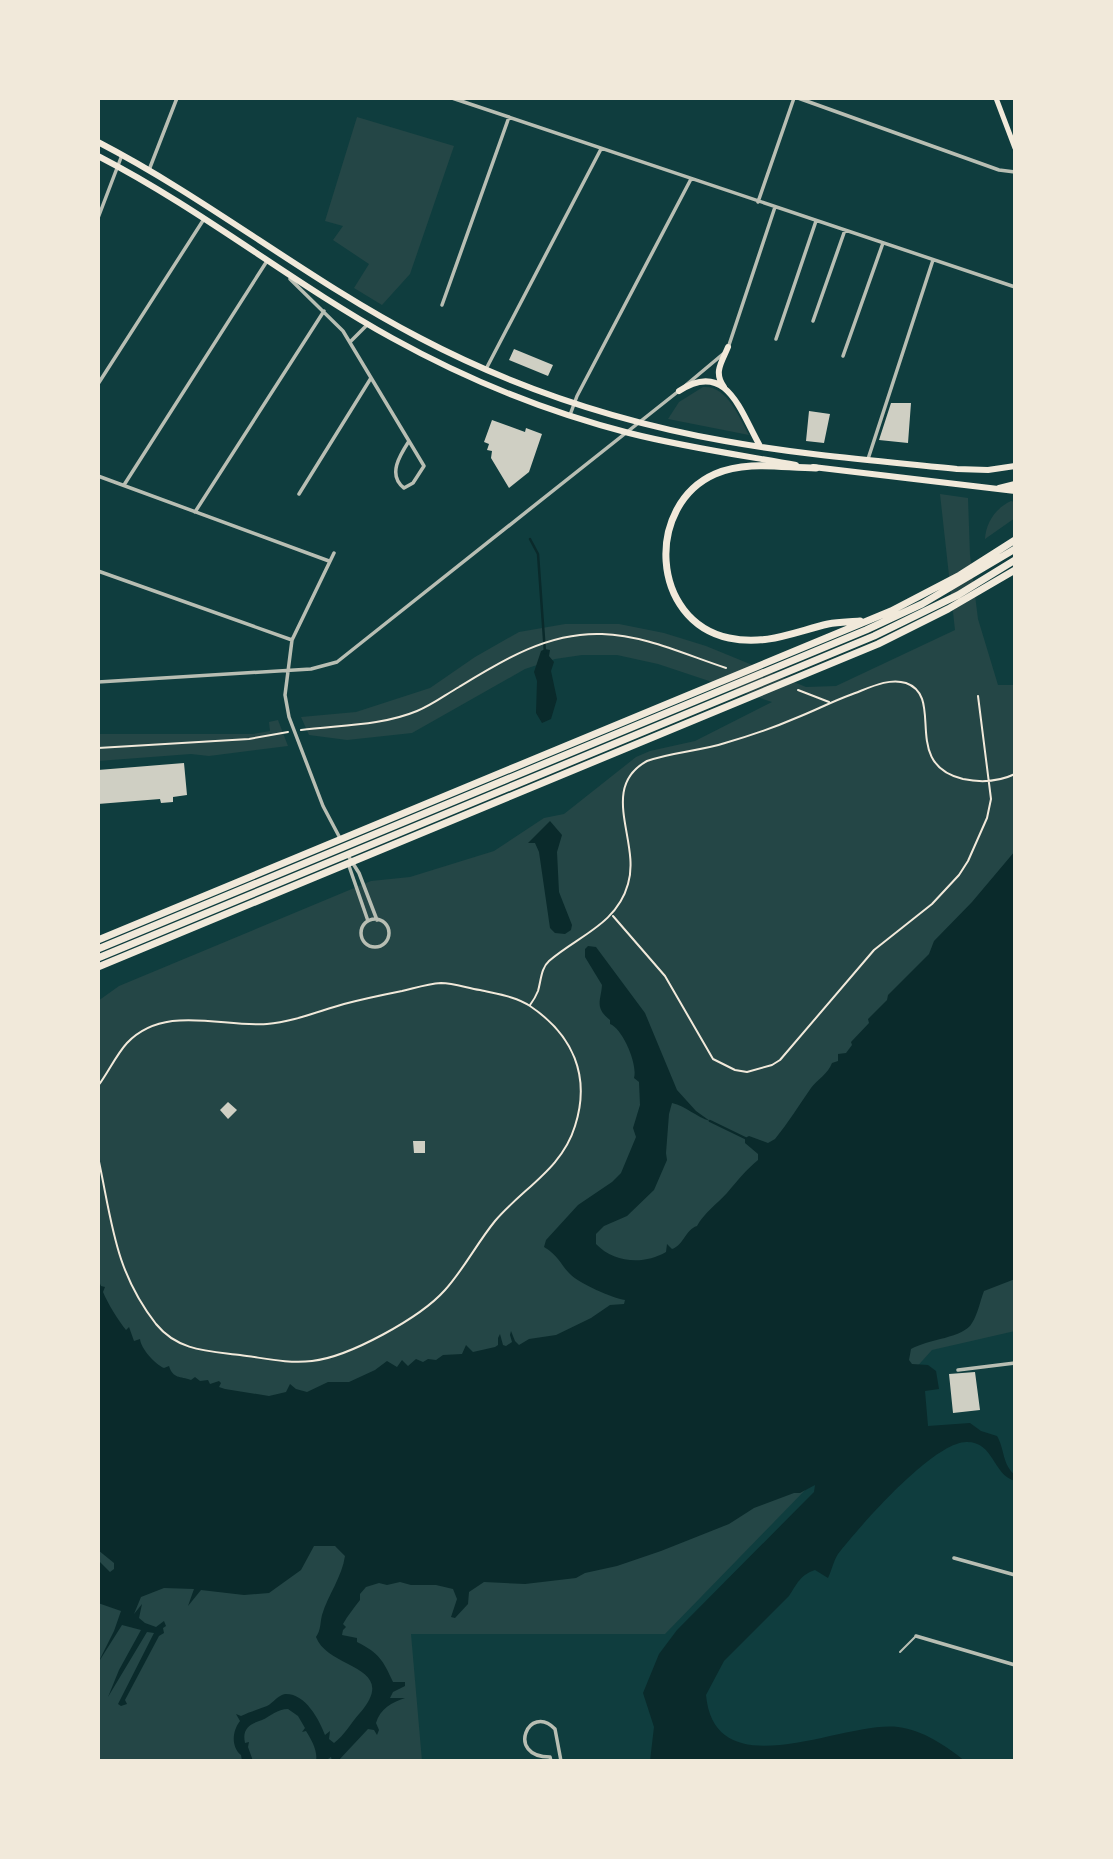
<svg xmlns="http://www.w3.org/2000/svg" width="1113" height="1859" font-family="'Fira Sans Condensed',sans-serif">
	<rect width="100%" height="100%" fill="#0f3d3e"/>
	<path fill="#244646" d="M357,117L454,146L410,274L382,305L354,288L369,264L333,240L343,226L325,221Z
		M703,387C727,385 739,417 749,435L668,419L679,402Z
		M940,494L968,498L970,555L978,619L998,685H1015V1331L932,1350L810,1485L665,1634H411L422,1761H98V1001L119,986L371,881L410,877L494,851L544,818L564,814L636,757L650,751L695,741L772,702L658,664L617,655H582L555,659L525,669L412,733L347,740L309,735L301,717L356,712L430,688L475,657L519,632L565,624H619L664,633L706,646L806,687L836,686L955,630Z
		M1011,501L1015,502V518L985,539C986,522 996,508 1011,501Z
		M278,720L288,746L209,756L191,754L98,761V734H253L270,731L269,722Z"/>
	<path fill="#0a2a2b" d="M545,649L550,650L549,656L554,662L551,671L557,699L551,719L542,723L536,713L537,681L534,672L541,651Z
		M550,821L562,835L557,852L559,892L572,925L571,930L565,934L555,933L550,928L539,852L535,843H528Z
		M1015,851V1279L984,1291C980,1301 978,1314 972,1323C964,1338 928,1339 911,1349L909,1360L912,1364L928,1365L936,1371L939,1389L925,1391L928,1426L970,1423L981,1431L997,1436C1005,1450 1002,1464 1015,1475V1481C993,1475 994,1442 967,1442C934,1441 859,1527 838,1554C833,1562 832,1570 828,1578L815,1570C800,1575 797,1584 789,1596L724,1661L706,1695C715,1791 844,1720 898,1727C923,1730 946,1746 965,1761H650L654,1727L643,1693L659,1654L677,1630L814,1492L815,1485L800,1493H794L754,1508L729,1524L661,1551L617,1566L585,1573L576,1578L525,1584L484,1582L469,1592L468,1604L455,1618L451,1617L457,1599L453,1589L436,1585H411L400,1582L387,1585L379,1583L366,1587L360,1594V1600C354,1608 348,1615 343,1624L346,1627L343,1630L342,1635L357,1638V1642C379,1653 383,1660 393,1682H405V1686L393,1692L390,1698H405C392,1702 380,1709 376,1723L379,1730L377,1735L374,1730L368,1729L338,1761H332L331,1757L325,1761H316C318,1751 311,1739 306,1731L302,1732L305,1728L298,1716L288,1709C277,1709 271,1716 262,1720C249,1724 242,1729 245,1743L249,1742L248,1747L253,1761H242L241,1755C231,1747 232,1731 240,1721L236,1714L241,1716C249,1712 259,1709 267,1706C273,1703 278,1695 285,1694C305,1693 319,1719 325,1735L330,1731L329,1739L334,1743C344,1736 351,1723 359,1714C402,1665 328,1670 316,1637C321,1630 320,1623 322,1615C328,1595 342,1577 345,1556L335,1546H314L301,1570L269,1593L244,1595L201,1590L188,1606L194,1589L164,1588L141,1597L134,1614L142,1604L139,1618L145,1623L156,1627L164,1621L166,1626L163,1628L164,1633L159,1636L125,1700L127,1704L121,1706L118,1704L154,1633L147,1632L108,1697L119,1670L141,1630L122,1625L98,1663L114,1631L121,1611L98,1603V1560L110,1572L114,1569V1563L98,1550V1279L101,1286L105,1287L103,1292C108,1304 118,1320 126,1330L129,1327L134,1341L140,1339C141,1349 155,1364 164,1368L169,1366C173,1379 180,1376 191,1380L195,1377L200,1381L208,1380L210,1384L219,1381L221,1383L219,1387L225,1389L269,1396L286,1392L290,1384L296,1389L307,1392L328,1382H349L375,1370L387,1361L397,1367L402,1360L408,1366L416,1359L423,1362L428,1359L436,1360L443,1355L462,1354L466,1345L473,1352L495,1347L498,1345V1338L500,1334L503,1345L506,1346L512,1342L510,1335L511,1331L515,1341L519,1345L529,1339L556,1335L591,1318L610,1305L624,1304L625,1300C612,1298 580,1284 570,1274C560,1264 559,1256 544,1247L546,1240L578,1205L612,1182L621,1173L636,1137L633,1128L640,1105L639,1082L634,1078C638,1065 623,1029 610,1024V1020C594,1007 601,1001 602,985L585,957V949L588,946L596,947L645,1013L677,1090L696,1111L710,1121C696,1117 686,1106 672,1103L669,1114L666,1153L667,1160L654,1190L627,1216L604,1226L596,1234V1244C614,1263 644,1265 666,1252L667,1244L672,1249C684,1245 685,1230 697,1226C704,1213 717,1204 727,1193C738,1180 745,1171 758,1160V1154L745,1143V1138L749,1136L768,1143L775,1139C788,1123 799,1105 811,1088C818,1079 828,1074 832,1063L838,1061V1054L846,1053L852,1045L851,1042L869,1023L868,1019L887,1000L888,995L929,954L934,941L972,902Z"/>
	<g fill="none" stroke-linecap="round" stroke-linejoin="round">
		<path stroke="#0a2a2b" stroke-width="2.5" d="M530,539L538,554L545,653
			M710,1121L745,1138"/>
	</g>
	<path fill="#cfcfc3" d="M514,349L553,365L548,376L509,360Z
		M891,403H911L908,443L879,440Z
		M809,411L830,414L824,443L806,441Z
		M492,420L525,432L526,428L542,434L529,472L509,488L491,458L492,451L487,450L489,444L484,442Z
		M184,763L187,795L173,797V802L161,803L160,799L98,804V770Z
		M228,1102L237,1110L228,1119L220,1110Z
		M413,1141H425V1153H414Z
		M975,1372L980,1410L953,1413L949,1374Z"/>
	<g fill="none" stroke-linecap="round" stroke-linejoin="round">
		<path stroke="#f1e9da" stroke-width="2" d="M798,690L829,702
			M301,730C339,725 381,726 417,711C432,705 445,695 459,687C503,660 548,632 602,634C644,635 686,655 726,668
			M98,748L249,739L288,732
			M613,916L665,976L713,1059L735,1070L747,1072L772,1065L780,1060L874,950L932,904L959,875L968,861L987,818L991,799L978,696
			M530,1005C533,1001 536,996 538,991C541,981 541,968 549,961C578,936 617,924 628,884C641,842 598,788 647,761C672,752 700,751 725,743C749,736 773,728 796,718C814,711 831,702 850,695C867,689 888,677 906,683C946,697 900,764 963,779C982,783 998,782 1015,774
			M98,1086C108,1073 116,1055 127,1043C164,1004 221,1027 267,1024C293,1022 319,1011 344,1004C363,999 382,995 402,991C415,988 427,984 441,983C454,983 467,988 480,990C496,994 515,996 530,1006C573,1035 591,1076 575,1126C562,1169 523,1188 495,1221C477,1243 464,1269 445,1290C420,1318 349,1357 312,1361C288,1364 264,1358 240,1355C208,1351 178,1351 156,1324C114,1270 112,1221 98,1157"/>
		<path stroke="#b8beb3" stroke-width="2" d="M900,1652L915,1637"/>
		<path stroke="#b8beb3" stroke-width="3.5" d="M452,98L1015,287
			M798,98L999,170L1015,172
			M149,170L177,98
			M758,202L794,98
			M98,218L122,155
			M290,279L343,331L424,466L413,483L404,488C387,475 400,455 409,441
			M442,305L509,117
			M813,321L845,230
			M776,339L816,221
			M350,342L368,324
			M728,348L775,207
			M843,356L883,243
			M486,369L601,149
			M98,384L204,219
			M686,385L723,354
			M570,415L577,396L691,179
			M868,459L933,260
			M98,476L329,561
			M124,485L267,261
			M299,494L371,378
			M195,512L324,311
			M334,553L292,640L285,695L289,717L323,806L341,840
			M98,571L292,640
			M98,682L311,669L337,662L680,390
			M347,854L359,873L377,920
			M348,863L368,921
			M361 933a14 14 0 1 1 28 0a14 14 0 1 1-28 0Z
			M958,1370L1015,1363
			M954,1558L1015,1575
			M916,1636L1015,1665
			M551,1761L550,1757C505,1757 529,1702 555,1729L561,1761"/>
		<path stroke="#f1e9da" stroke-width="5" d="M996,98L1015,148"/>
		<path stroke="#f1e9da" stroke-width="6" d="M98,142C210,200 308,280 420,338C515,388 619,422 725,441C802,455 880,461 957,469L988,470L1015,466
			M98,156C201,209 291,282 392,338C466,379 547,412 629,433C684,447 740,455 796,465
			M724,387C713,372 722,362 728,347
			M679,391C727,359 741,413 760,446
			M813,467L1015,491
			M999,488L1015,484"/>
		<path stroke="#f1e9da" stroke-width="7" d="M816,468C783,468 747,460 715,474C645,505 650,621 729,638C765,646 794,632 828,624C839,622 850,622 860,621
			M98,940L891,611L960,575L1015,540
			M98,949L866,630L922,604L1015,549
			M98,958L874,636L958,595L1015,560
			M98,967L878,644L948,609L1015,570"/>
	</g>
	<rect width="1113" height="1859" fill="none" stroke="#f1e9da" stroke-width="200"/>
</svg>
